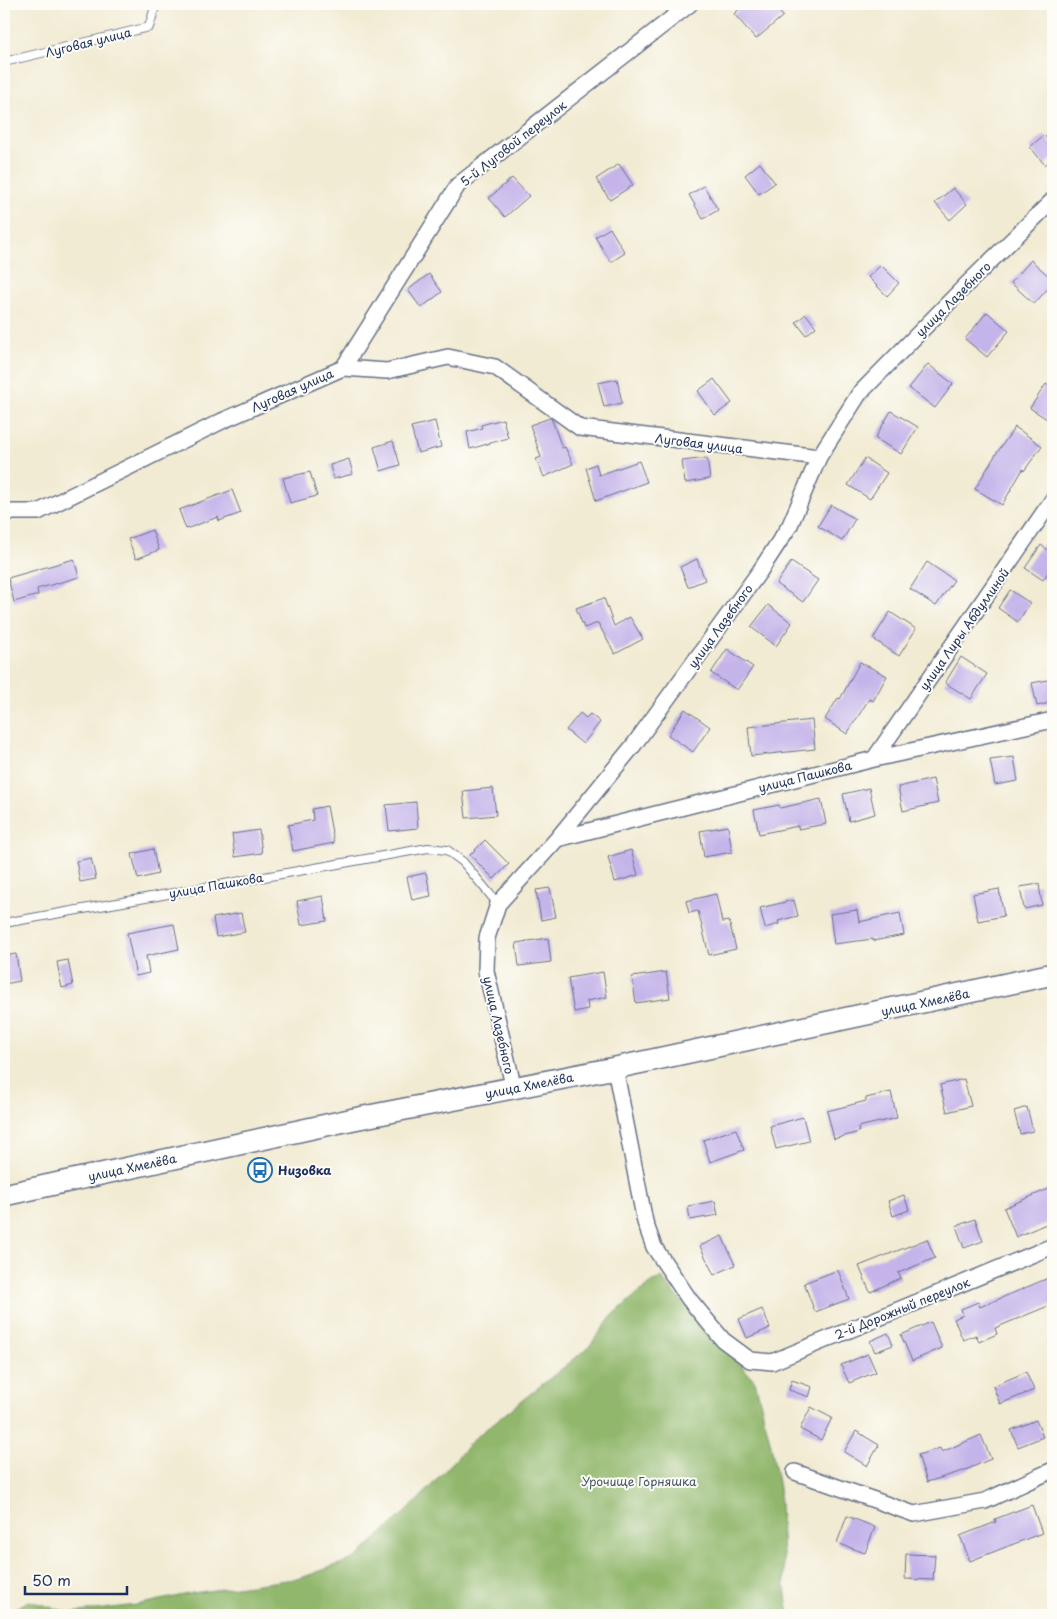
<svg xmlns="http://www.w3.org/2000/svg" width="1057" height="1619" font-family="'Playpen Sans',sans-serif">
	<rect width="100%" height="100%" fill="#fdfcf7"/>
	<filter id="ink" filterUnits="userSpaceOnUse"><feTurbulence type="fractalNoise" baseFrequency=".02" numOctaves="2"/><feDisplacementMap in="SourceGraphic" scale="10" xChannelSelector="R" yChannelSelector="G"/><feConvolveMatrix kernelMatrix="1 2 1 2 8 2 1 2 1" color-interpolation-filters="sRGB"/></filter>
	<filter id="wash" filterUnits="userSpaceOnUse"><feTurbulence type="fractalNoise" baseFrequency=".0096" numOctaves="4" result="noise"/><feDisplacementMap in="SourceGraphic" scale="20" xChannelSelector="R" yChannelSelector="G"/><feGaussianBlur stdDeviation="1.12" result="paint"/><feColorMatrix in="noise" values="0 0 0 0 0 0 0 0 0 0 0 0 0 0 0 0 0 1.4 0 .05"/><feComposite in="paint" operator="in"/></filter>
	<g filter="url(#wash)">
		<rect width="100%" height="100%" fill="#f2ebd3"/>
		<path fill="#91b76c" stroke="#567365" d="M661,1277L675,1294L711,1331L755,1381L771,1445L779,1488L785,1588L789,1615H4V1614L29,1601L71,1613L137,1605L193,1593L301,1578L356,1558L419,1499L476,1437L588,1348L612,1316L639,1292Z"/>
		<g id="blocks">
			<path fill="#c5b4ea" d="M745,4H772L783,16L756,39L734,14Z
				M1044,135L1053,146V158L1045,165L1030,147Z
				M760,163L775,183L759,194L745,175Z
				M619,164L633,185L610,200L596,179Z
				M512,178L529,196L505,217L489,198Z
				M704,186L718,210L703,219L689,195Z
				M953,188L967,204L950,220L935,203Z
				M610,228L625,253L611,262L595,237Z
				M1031,260L1053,280V283L1034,304L1011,283Z
				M881,265L899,283L887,296L868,277Z
				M429,274L442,292L421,308L408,290Z
				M987,312L1009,331L987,357L965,339Z
				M806,314L816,327L806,335L796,322Z
				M928,364L953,384L935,408L909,388Z
				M617,379L622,403L604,407L598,383Z
				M714,379L732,403L715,415L698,391Z
				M1046,384L1053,389V423L1030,408Z
				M891,411L918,427L901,454L875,438Z
				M550,418L552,420L562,448L565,447L573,464L544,477L536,459L541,457L530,425Z
				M503,419L508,438L470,449L467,432L482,428L481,425Z
				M435,421L441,447L418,453L411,427Z
				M1015,427L1042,446L1024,471L1023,469L1002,505L975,489L996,454Z
				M393,441L400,465L381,471L374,447Z
				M707,458L710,479L685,483L682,461Z
				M865,458L887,473L870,499L848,485Z
				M349,459L353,474L333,479L330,465Z
				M639,461L647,482L596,501L586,468L596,464L599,475Z
				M310,472L317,496L290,503L283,478Z
				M232,490L241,513L219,521L218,517L186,529L179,510Z
				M831,505L855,519L842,541L818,526Z
				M152,530L159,550L136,559L128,539Z
				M1041,545L1053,554V565L1043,580L1025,568Z
				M74,559L79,577L37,589L38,595L14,602L8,578Z
				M697,559L705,580L688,587L680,567Z
				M791,562L818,580L803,602L776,584Z
				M927,562L954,580L936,606L910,589Z
				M1010,590L1030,603L1018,622L998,608Z
				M604,598L614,626L630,617L643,639L615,654L598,623L584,628L576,608Z
				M768,605L792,623L776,646L751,627Z
				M890,612L916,629L899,656L873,639Z
				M727,649L753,667L737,690L711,673Z
				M961,657L987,674L971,699L945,683Z
				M860,662L887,676L873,701L869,699L847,734L825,719L838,698L840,699Z
				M1053,679V702L1037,706L1032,683Z
				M685,709L710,727L693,752L668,735Z
				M580,713L586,718L590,714L600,722L583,744L566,730Z
				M812,720L815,749L751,756L748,727Z
				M1014,757L1018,781L995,785L990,760Z
				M933,779L938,803L903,811L898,787Z
				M493,788L496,815L466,818L463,791Z
				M869,788L875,814L849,821L843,794Z
				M821,799L826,824L798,829V826L759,834L754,810L779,805L780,808Z
				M416,802L418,828L389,831L386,805Z
				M327,806L334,843L293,851L288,825L313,820L312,809Z
				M728,826L732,852L704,857L700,831Z
				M259,830L262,853L235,857L232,834Z
				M485,840L509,864L494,879L470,855Z
				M153,849L158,874L138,879L132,854Z
				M631,850L638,875L615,882L608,857Z
				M91,858L96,879L80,882L76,861Z
				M426,873L431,896L412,900L407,877Z
				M1039,884L1042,905L1024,909L1020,887Z
				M550,888L556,917L541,920L536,890Z
				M999,889L1004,916L978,921L973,894Z
				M716,894L722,922L729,921L736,949L709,955L698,911L689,913L686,901Z
				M323,896L327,921L301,925L297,901Z
				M794,900L798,916L778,921L779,924L765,928L760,908Z
				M857,910L859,922L900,913L904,935L873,941V939L834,944L830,914Z
				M241,913L245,932L216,937L213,918Z
				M174,924L179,949L146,956L149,973L136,976L127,933Z
				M548,938L551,962L519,966L516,943Z
				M16,954L20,981L4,984V956Z
				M68,960L73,985L62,988L57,962Z
				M603,972L607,997L587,1001L588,1009L574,1012L568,978Z
				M666,972L670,998L636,1003L632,977Z
				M964,1079L971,1106L947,1112L940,1085Z
				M891,1092L897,1118L858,1127L859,1132L834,1139L827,1111L866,1101V1098Z
				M1027,1107L1033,1131L1020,1134L1014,1111Z
				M803,1117L809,1141L776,1149L770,1126Z
				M736,1129L744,1150L710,1162L703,1140Z
				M1053,1187V1221L1016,1237L1004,1208Z
				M904,1195L909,1210L893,1216L888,1201Z
				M715,1201L718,1215L690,1220L688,1206Z
				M975,1219L983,1241L964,1248L956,1226Z
				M722,1236L735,1265L714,1275L700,1246Z
				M927,1239L935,1258L898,1273L901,1278L870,1292L859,1266Z
				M838,1270L849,1299L815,1312L804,1283Z
				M1053,1276V1304L995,1328L997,1334L979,1342L976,1335L963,1340L954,1319L963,1315L961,1309L978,1302L980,1307Z
				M762,1309L770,1328L747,1338L739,1319Z
				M931,1322L942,1348L912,1361L901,1335Z
				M888,1333L893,1345L875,1352L870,1341Z
				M868,1354L876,1372L849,1383L841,1365Z
				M1026,1372L1034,1390L1000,1404L993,1386Z
				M792,1380L812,1387L809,1397L789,1390Z
				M811,1407L832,1418L821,1440L800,1429Z
				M1036,1420L1043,1437L1018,1447L1011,1430Z
				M856,1431L879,1445L867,1466L844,1452Z
				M981,1435L991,1459L963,1471L927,1482L918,1455L940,1448L942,1452Z
				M1032,1505L1042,1533L970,1561L960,1536L996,1522L995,1519Z
				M847,1516L875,1527L865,1553L837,1543Z
				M906,1554L935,1555L933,1580L905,1579Z"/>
		</g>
	</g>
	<g filter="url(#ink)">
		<use href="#blocks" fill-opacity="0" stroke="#667187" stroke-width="1"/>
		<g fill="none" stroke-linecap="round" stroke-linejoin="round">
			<defs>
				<path id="lane" d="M4,62L149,27L156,4
					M4,923L428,848L447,850L463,862L498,904"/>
				<path id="street" d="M343,368L458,185L690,4
					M4,512H38L222,421L343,368L387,371L448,357L495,367L580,428L819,457
					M874,759L1053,499
					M557,839L874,759L1053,720
					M615,1068L645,1222L654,1247L689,1299L723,1340L750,1360L772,1362L1053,1246
					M514,1089L486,971L487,938L498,904L557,839L633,746L760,571L790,525L819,457L859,394L967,284L1053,200
					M795,1472L914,1514L985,1501L1053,1470"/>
				<path id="secondary" d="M4,1195L354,1119L615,1068L1053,974"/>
			</defs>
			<use href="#lane" stroke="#667187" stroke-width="10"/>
			<use href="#street" stroke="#667187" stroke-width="18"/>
			<use href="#secondary" stroke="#667187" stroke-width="24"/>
			<use href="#lane" stroke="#fff" stroke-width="8"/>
			<use href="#street" stroke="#fff" stroke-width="15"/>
			<use href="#secondary" stroke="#fff" stroke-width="21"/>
		</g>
	</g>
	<defs>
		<symbol id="bus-ring" viewBox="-11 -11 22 22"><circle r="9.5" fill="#fdfcf7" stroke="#1f6fb2" stroke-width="1.5"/><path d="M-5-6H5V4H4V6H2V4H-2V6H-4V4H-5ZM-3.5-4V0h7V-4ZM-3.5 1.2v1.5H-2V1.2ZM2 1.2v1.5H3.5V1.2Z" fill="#1f6fb2"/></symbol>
	</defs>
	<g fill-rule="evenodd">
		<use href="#bus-ring" x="246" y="1156" width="28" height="28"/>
	</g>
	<g text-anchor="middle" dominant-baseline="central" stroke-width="4" stroke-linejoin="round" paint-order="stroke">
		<g font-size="12" fill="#1b2f5e" stroke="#fdfcf7">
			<text transform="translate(88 42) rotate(-14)">Луговая улица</text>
			<text transform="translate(513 143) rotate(-38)">5-й Луговой переулок</text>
			<text transform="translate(953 299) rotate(-45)">улица Лазебного</text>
			<text transform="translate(292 390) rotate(-24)">Луговая улица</text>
			<text transform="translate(699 443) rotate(7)">Луговая улица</text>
			<text transform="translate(720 626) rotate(-54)">улица Лазебного</text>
			<text transform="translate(964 629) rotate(-55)">улица Лиры Абдуллиной</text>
			<text transform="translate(805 776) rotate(-14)">улица Пашкова</text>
			<text transform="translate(216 885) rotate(-10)">улица Пашкова</text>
			<text transform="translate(925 1002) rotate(-12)">улица Хмелёва</text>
			<text transform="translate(499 1025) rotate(77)">улица Лазебного</text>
			<text transform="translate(529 1085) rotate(-11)">улица Хмелёва</text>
			<text transform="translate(132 1167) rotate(-12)">улица Хмелёва</text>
			<text transform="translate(902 1308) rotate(-22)">2-й Дорожный переулок</text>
		</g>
		<g font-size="12" font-weight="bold" fill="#1b2f5e" stroke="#fdfcf7" text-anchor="start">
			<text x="278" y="1170">Низовка</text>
		</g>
		<g font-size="12" fill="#425966" stroke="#fdfcf7">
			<text x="639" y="1481">Урочище Горняшка</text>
		</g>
	</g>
	<rect width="1057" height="1619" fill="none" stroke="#fdfcf7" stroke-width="20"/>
	<path d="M25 1586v8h102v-8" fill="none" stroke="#1b2f5e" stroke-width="2.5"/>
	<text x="32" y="1586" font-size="15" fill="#1b2f5e" stroke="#fdfcf7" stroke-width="4" paint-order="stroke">50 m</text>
</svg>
